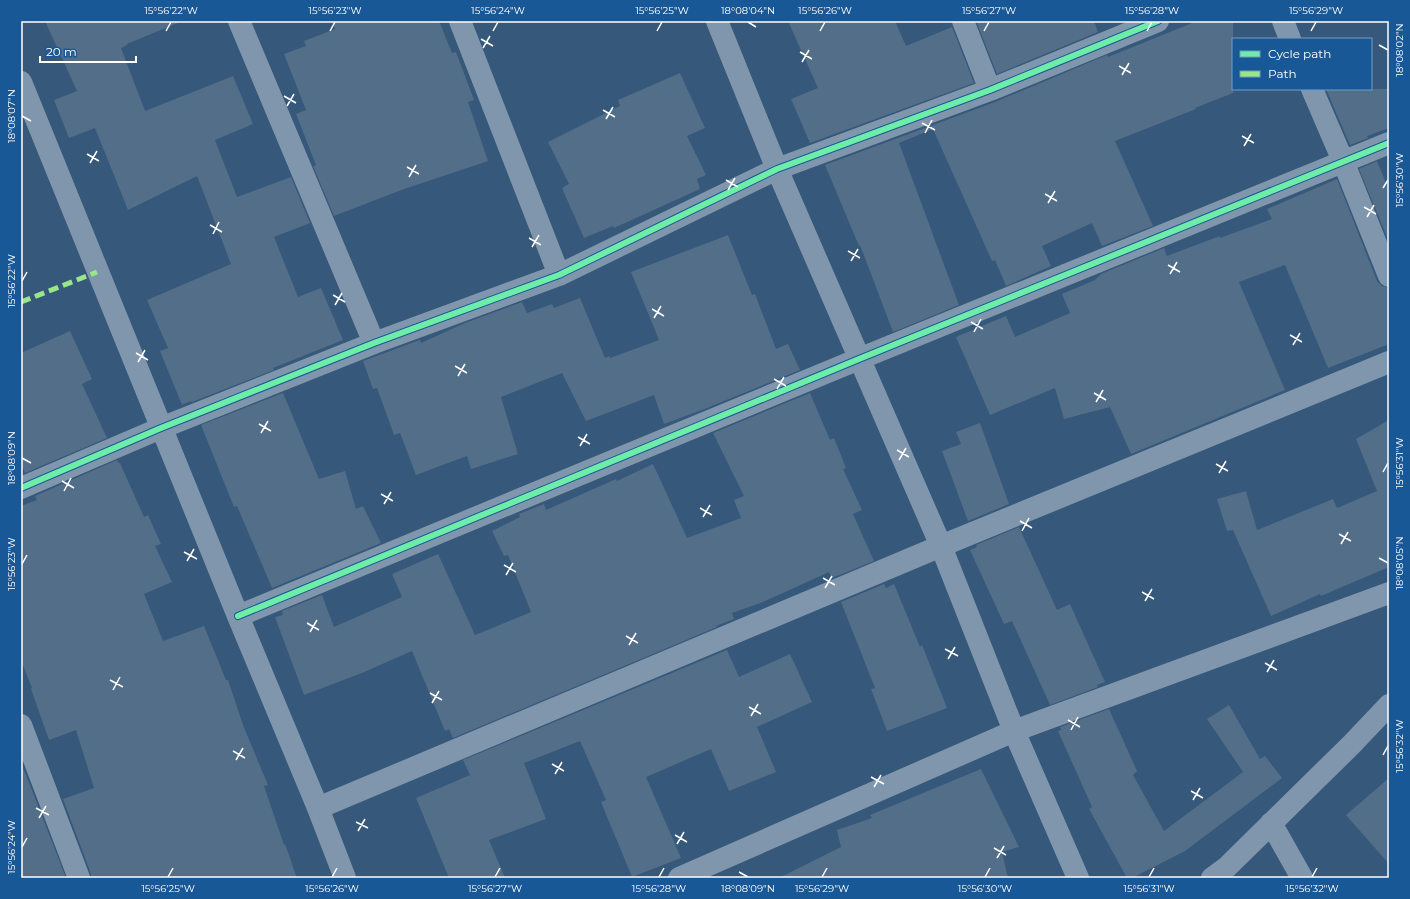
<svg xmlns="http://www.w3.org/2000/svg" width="1410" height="899" font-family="Montserrat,sans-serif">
	<rect width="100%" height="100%" fill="#36587a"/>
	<path fill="#536e89" d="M45,21H179L180,22L127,44V45L121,48L145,111L233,76L253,124L215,140L237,197L291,177L310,223L274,237L298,297L321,288L343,340L273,368L274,370L192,402L191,401L182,405L160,351L168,348L147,300L231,264L197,176L128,210L95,128L69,138L54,100L77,91Z
		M332,21H439L452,53L456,52L474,100L468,102L488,161L404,189L334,216L313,166L316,165L296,114L306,110L284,54L306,46L304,41L335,29Z
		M788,21H895L906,46L952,27L974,83L810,143L791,99L818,88Z
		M976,21H1094L1098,32L997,74Z
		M1197,21H1233V93L1195,108L1196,109L1115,141L1153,226L1102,246L1092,223L1042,246L1051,266L1006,286L995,260L992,261L933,129L899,143L959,305L893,332L860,245L859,246L825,165L995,102L1107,55L1108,57Z
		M680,73L705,128L687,136L706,175L697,179L700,189L614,228L613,226L584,238L562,188L569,184L548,142L620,106L618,100Z
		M1326,89H1389V128L1367,136L1368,138L1350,145Z
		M1377,161L1389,190V242L1359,169Z
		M1337,179L1377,281L1382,286L1389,288V344L1328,368L1285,265L1239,282L1285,390L1131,454L1110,407L1064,419L1055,388L990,415L956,337L1006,316L1015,337L1070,313L1062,294L1095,280L1101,274L1164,248L1167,256L1220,236V238L1272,219L1267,209Z
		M728,235L752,295L755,294L776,349L788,344L800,370L702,410L664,424L654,395L586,421L562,373L501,397L518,454L471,469L467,456L416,475L400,433L394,435L377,388L373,389L363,361L420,340L421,343L465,323L522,302L527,313L552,304L554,308L580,298L605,358L609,356L610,358L659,340L631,272Z
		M70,331L92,379L82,384L107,438L25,473L21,463V353Z
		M283,393L319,479L345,471L356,509L363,506L381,543L272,588L237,506L234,507L201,425Z
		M810,393L830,440L834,438L846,468L843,469L862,510L853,514L874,561L832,578L829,572L763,602L732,613L734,619L716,626L717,627L453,738L449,729L445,731L412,651L362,673L304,695L275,617L283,615L282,611L322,595L334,627L402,597L392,574L438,554L475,635L531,612L508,555L504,556L492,531L520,517L519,514L544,504L546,510L616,479L617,481L653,464L687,538L741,518L734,500L744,496L713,433Z
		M1389,420V567L1321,596L1320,594L1271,616L1233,530L1227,531L1217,499L1246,491L1257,530L1333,499L1337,508L1377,491L1356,439Z
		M980,423L1009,504L968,521L942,451L961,444L956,432Z
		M117,460L119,463H120L144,517L148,515L161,544L155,546L172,582L144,594L163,641L204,626L226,680H228L243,725L268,785L264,786L284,845L285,844L297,878H91V874L63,799L94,788L76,730L49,740L31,689L32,688L21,660V506L37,500L35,496Z
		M1019,527L1057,610L1070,604L1105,682L1097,685L1098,687L1050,705L1012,621L1004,624L970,550L977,547L976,545Z
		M884,584L886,588L894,584L920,647L922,645L947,708L887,731L871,689L875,688L841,602Z
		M727,650L739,677L790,654L812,702L757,727L776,772L729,791L711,749L646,777L681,858L632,877L601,802L606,800L580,741L524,763L546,819L489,840L505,878H449L416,798L470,775L463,760Z
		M1229,705L1260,759L1265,756L1282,778L1185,851L1132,878H1127L1089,809L1092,807L1058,731L1061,730L1060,727L1109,709L1137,771L1133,775L1164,831L1243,772L1207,719Z
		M21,763L28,780L66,878H21Z
		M981,769L1019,847L1002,852L1008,878H779L841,847L837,830L872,818L870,815Z
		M1389,778V864L1346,815Z"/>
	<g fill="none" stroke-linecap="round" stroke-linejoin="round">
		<path stroke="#7f96ad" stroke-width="22" d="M239,21L374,343
			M460,21L559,275
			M717,21L777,169L941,546L1014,731L1078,878
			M963,21L990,90
			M1283,21L1290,39
			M21,82L238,616L318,808L345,878
			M1312,89L1343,161L1389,276
			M21,488L161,428L374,343L559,275L777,169L990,90L1158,21
			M238,616L859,359L1389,143
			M21,725L79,878
			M318,808L941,546L1389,362
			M1271,823L1302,878
			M679,878L1014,731L1389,593
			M1212,878L1227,867L1352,744L1389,705"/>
		<path stroke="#98e88a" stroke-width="5" stroke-dasharray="10 5" stroke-linecap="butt" d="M21,302L97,272"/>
		<defs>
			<path id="cycleway" d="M21,488L161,428L374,343L559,275L777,169L990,90L1158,21
				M238,616L859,359L1389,143"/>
		</defs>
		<use href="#cycleway" stroke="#195897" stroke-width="8"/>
		<use href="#cycleway" stroke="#6deda7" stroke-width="6"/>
	</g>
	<path fill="none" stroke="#fff" stroke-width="1.5" d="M748,22L756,27M166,31L171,22M330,31L335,22M493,31L498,22M657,31L662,22M820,31L825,22M984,31L989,22M1147,31L1152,22M1311,31L1316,22M481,39L493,46M1379,45L1388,50M483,48L490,36M800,52L812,59M802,62L809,50M1119,66L1131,73M1122,75L1129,63M284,96L296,103M287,106L294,94M603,110L615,117M22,116L31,121M606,119L613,107M922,123L935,130M925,133L932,120M1242,136L1254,143M1244,146L1251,134M87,154L99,161M90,163L97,151M407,167L419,174M409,177L416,165M726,180L738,187M1383,188L1388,180M728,190L735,178M1045,194L1057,201M1048,203L1055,191M1364,207L1376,214M1367,217L1374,205M210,225L222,232M213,234L219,222M529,238L541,245M532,247L539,235M848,251L860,258M851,261L858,249M1168,265L1180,272M1170,274L1177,262M22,281L27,272M333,295L345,302M335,305L342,293M652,309L664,316M654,318L661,306M971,322L983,329M974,332L981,319M1290,335L1302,342M1293,345L1300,333M136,353L148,360M138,362L145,350M455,366L467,373M458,376L465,364M774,379L786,386M777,389L784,377M1094,393L1106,400M1096,402L1103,390M259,424L271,431M261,433L268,421M578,437L590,444M580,446L587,434M897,450L909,457M22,458L31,463M899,460L906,448M1216,464L1228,471M1383,472L1388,463M1219,473L1226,461M62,481L74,488M64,491L71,478M381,494L393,501M384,504L391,492M700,508L712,515M703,517L710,505M1020,521L1032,528M1022,531L1029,518M1339,534L1351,541M1341,544L1348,532M184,552L197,559M1379,558L1388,563M187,561L194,549M22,564L27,555M504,565L516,572M506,575L513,563M823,578L835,585M825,588L832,576M1142,592L1154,599M1145,601L1152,589M307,623L319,630M310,632L317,620M626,636L638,643M629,645L636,633M945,649L958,656M948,659L955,647M1265,663L1277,670M1267,672L1274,660M110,680L123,687M113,690L120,677M430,693L442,700M432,703L439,691M749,707L761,714M751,716L758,704M1068,720L1080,727M1071,730L1078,717M233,751L245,758M1383,755L1388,746M236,760L243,748M552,764L564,771M555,774L562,762M871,777L884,784M874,787L881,775M1191,791L1203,798M1193,800L1200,788M36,808L49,815M39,818L46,806M356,822L368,828M358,831L365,819M675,835L687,842M677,844L684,832M22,847L27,838M994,848L1006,855M997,858L1004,846M739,872L748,877M168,877L173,868M332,877L337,868M495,877L500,868M659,877L664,868M822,877L827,868M985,877L990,868M1149,877L1154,868M1312,877L1317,868"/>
	<rect width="1410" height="899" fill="none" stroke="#195897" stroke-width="44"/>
	<rect x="1232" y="38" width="140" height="52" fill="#195897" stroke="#759bc1"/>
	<rect x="1240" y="51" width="20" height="6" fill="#6deda7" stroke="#759bc1"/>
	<text x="1268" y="58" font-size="12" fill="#ffffff">Cycle path</text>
	<rect x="1240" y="71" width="20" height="6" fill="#98e88a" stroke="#759bc1"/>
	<text x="1268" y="78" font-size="12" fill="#ffffff">Path</text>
	<path d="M40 56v6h96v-6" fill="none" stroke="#ffffff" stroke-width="2"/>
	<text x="46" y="56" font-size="12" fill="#ffffff" stroke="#195897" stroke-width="3" paint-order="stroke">20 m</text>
	<rect x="22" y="22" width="1366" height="855" fill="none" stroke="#fff" stroke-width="1.5"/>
	<g font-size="10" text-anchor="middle" fill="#fff">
		<text x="171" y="14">15°56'22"W</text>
		<text x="335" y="14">15°56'23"W</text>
		<text x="498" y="14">15°56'24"W</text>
		<text x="662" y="14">15°56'25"W</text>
		<text x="748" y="14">18°08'04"N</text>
		<text x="825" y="14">15°56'26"W</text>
		<text x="989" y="14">15°56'27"W</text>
		<text x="1152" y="14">15°56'28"W</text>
		<text x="1316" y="14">15°56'29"W</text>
		<text transform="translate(1399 50) rotate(-90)" y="4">18°08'02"N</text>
		<text transform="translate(11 116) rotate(-90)" y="4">18°08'07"N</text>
		<text transform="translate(1399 180) rotate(-90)" y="4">15°56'30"W</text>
		<text transform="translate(11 281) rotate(-90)" y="4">15°56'22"W</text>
		<text transform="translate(11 458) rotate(-90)" y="4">18°08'09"N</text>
		<text transform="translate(1399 463) rotate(-90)" y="4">15°56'31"W</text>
		<text transform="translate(1399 563) rotate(-90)" y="4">18°08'05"N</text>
		<text transform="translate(11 564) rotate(-90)" y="4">15°56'23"W</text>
		<text transform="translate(1399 746) rotate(-90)" y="4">15°56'32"W</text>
		<text transform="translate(11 847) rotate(-90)" y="4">15°56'24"W</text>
		<text x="168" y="892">15°56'25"W</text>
		<text x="332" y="892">15°56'26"W</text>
		<text x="495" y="892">15°56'27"W</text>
		<text x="659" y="892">15°56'28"W</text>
		<text x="748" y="892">18°08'09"N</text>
		<text x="822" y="892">15°56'29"W</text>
		<text x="985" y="892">15°56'30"W</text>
		<text x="1149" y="892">15°56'31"W</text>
		<text x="1312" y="892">15°56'32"W</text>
	</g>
</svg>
